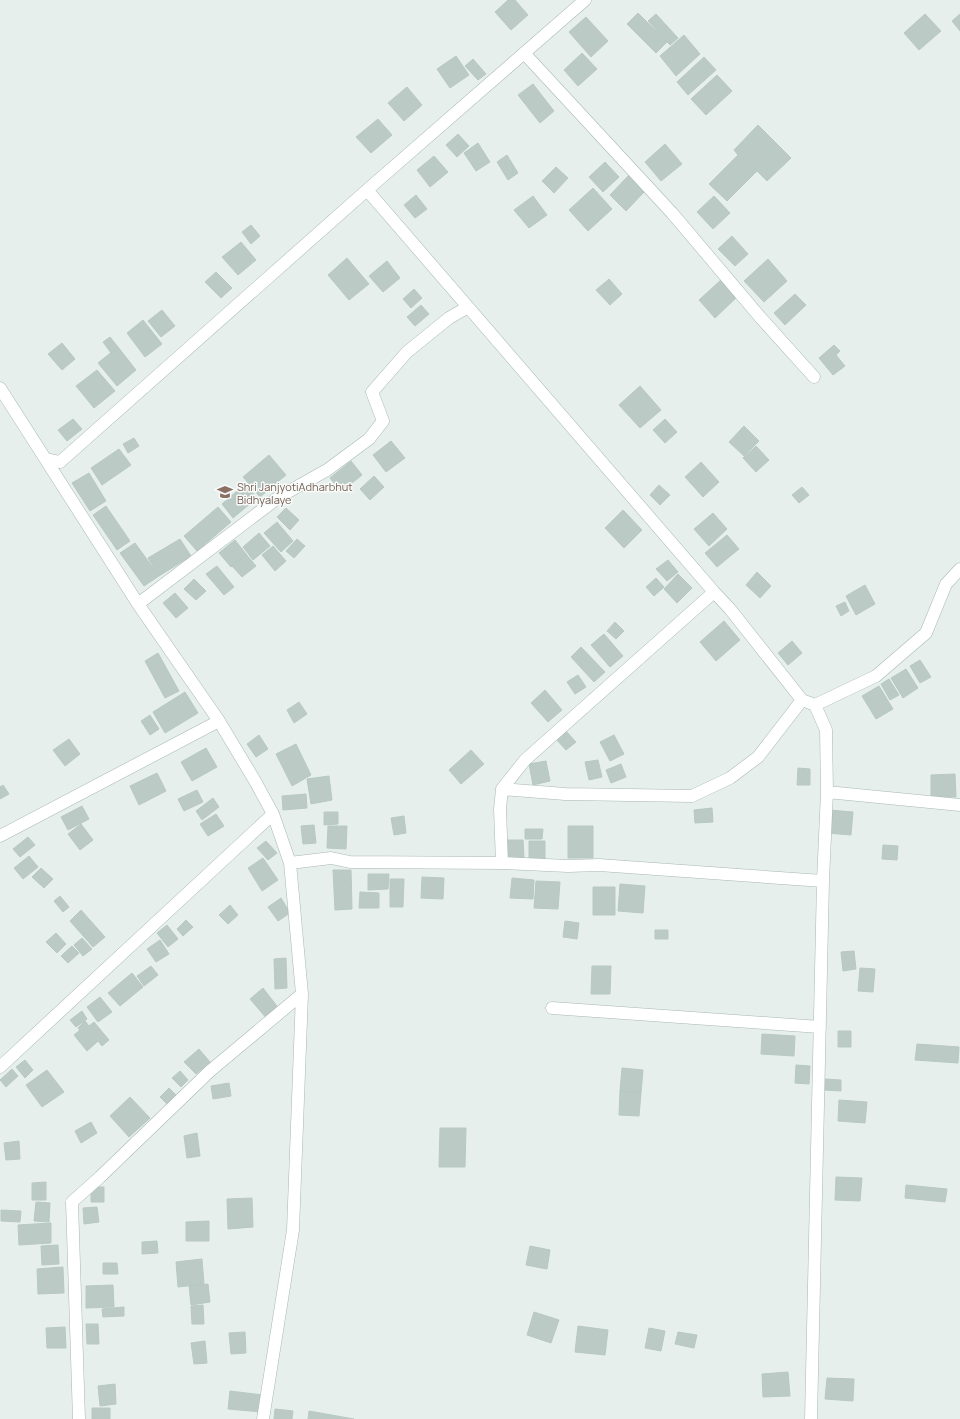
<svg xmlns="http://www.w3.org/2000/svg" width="960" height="1419" font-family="Manrope,sans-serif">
	<rect width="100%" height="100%" fill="#e6efeb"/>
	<path fill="#bbcac4" stroke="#b8c9c2" d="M508,0H515L528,15L511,30L495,12Z
		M638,13L667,42L656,53L627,24Z
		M656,14L678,38L670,45L648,21Z
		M925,14L941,31L919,50L904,33Z
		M960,14V31L952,21Z
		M586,17L608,41L591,57L569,32Z
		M684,35L700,54L676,76L660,56Z
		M582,53L597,69L578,86L564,70Z
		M456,56L469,75L450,88L437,69Z
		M704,57L716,70L688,95L677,82Z
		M473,59L486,74L478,80L465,66Z
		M717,75L732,91L706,115L691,99Z
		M533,84L554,111L540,123L518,95Z
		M407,87L422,105L404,121L388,103Z
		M378,119L392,135L371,153L356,137Z
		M758,125L791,158L767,181L757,171L727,201L709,184L738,155L734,150Z
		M458,134L469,146L457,157L446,145Z
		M478,143L490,162L476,171L464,153Z
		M665,144L682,164L661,181L645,162Z
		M507,155L518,173L508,180L497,162Z
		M434,156L448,172L430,187L417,170Z
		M605,162L619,177L603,192L589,177Z
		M556,167L568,178L554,193L542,181Z
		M630,174L646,190L626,211L610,195Z
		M593,188L612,209L588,231L569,210Z
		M416,195L427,209L415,218L404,205Z
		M533,196L547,215L529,228L514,210Z
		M714,196L730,213L713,229L697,212Z
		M251,225L260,236L251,244L242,232Z
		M732,236L748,254L735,266L718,249Z
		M241,242L256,260L238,275L222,257Z
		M347,258L369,284L349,300L328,275Z
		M768,259L787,281L764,302L744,281Z
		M387,261L400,278L383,292L369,276Z
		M216,272L232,288L221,298L205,282Z
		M609,279L622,294L610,305L596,290Z
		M722,279L738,296L715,318L699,300Z
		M414,289L422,298L411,308L403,299Z
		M795,294L806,305L785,325L774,313Z
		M421,305L429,314L415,326L407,317Z
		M162,310L175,326L161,337L148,321Z
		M143,320L162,344L145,357L127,333Z
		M110,337L118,347L111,353L103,342Z
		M62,343L75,359L62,370L48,354Z
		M834,345L840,351L836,355L845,366L833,375L819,358Z
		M118,347L136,370L117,386L98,363Z
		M97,370L115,391L94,408L76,386Z
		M640,386L661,410L640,428L619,405Z
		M73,419L82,429L67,441L58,430Z
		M665,419L677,432L665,443L653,430Z
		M744,426L759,441L744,456L729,442Z
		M134,438L139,446L128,453L123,444Z
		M391,441L405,458L386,472L373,455Z
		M756,446L769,460L756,472L743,458Z
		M119,449L131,465L102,485L91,468Z
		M269,455L286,475L260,497L243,477Z
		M351,461L362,475L341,492L330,478Z
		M701,462L719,482L703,497L685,477Z
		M89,473L106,501L90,511L72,483Z
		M374,476L384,487L370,500L360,489Z
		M245,484L257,498L233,518L222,504Z
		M659,485L670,495L660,505L650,495Z
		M802,487L809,495L799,503L792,495Z
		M106,506L130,541L117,550L93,515Z
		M218,507L231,522L197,551L184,536Z
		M286,508L299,520L290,530L277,517Z
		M623,510L642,530L624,548L605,528Z
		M713,513L727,529L709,546L694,529Z
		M277,522L293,541L281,552L264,533Z
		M259,533L270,546L253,560L243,547Z
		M727,535L739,549L717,567L705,553Z
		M180,539L191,556L159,576L148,558Z
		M297,539L305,546L294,558L286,551Z
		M235,540L246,554L231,567L219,553Z
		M135,543L159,576L144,586L120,553Z
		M273,546L286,561L275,571L262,555Z
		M246,554L256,566L242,577L232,566Z
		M668,560L678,572L667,581L656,569Z
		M217,566L234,587L224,595L206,574Z
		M757,572L771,586L760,598L746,585Z
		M678,574L692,588L677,603L664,589Z
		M656,578L664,587L654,596L646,587Z
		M194,579L206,591L196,600L184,589Z
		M865,585L875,604L856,615L846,596Z
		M175,593L188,608L176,618L163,603Z
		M845,602L849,611L841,616L836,606Z
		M724,621L740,640L716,661L700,642Z
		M615,622L624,631L616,639L607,631Z
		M604,634L623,656L610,667L591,645Z
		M792,641L802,653L788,665L778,653Z
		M581,647L605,672L594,682L571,657Z
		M158,653L179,691L165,698L145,661Z
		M920,660L931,677L920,683L910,666Z
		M906,669L918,688L903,698L891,678Z
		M578,675L586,687L575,694L567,682Z
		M889,679L899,695L890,700L881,684Z
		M879,686L893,709L876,719L862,696Z
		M545,690L562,710L548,722L531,703Z
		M185,692L198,713L165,733L153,712Z
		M299,702L307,714L294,723L287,710Z
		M150,715L159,729L150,735L141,721Z
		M565,730L576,742L566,750L555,738Z
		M259,735L268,749L256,757L247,744Z
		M614,735L624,754L610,761L600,742Z
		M69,739L80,754L65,766L53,750Z
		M296,744L311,775L292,786L276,754Z
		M206,748L217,767L192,781L181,762Z
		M471,750L484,764L461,784L449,770Z
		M598,760L602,777L589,780L585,762Z
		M546,761L550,781L533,785L529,764Z
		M621,764L626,777L611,783L606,770Z
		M798,768L810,769V785H797Z
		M157,773L166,791L139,805L130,786Z
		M955,774L956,797H931V775Z
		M329,776L332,800L311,804L307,779Z
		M3,785L9,794L0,799V787Z
		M197,790L203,802L184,811L178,799Z
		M306,794L307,808L283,810L282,796Z
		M213,798L219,807L202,820L196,811Z
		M82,806L89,819L68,830L61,817Z
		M712,808L713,822L695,823L694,810Z
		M829,810L853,812L851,835L827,833Z
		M324,812H338V824L324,825Z
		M216,814L224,826L208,836L200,824Z
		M404,816L406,833L394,835L391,818Z
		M81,824L93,840L80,850L68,834Z
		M314,825L316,843L303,844L301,826Z
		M328,826H347L346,849L327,848Z
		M568,826H593V858H568Z
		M525,829H543L542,839H525Z
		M28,837L35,845L20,857L13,849Z
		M506,840H523L524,858H506Z
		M266,841L277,853L268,860L257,848Z
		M529,841H545V859H529Z
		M883,845L898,846L897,860L882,859Z
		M29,856L38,867L23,879L14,868Z
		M263,858L278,880L262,891L248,868Z
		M41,868L53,879L44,888L32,877Z
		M333,870H351L352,909L335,910Z
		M368,874H389L388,889L368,890Z
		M422,877L444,878L443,899L421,898Z
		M512,878L534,880L533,899L510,898Z
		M390,879H404L403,907H390Z
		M536,881L560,882L558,909L534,908Z
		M620,884L645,886L643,913L618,911Z
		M593,887H615V915H593Z
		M360,892L379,893V908H359Z
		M60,896L69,907L63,912L54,901Z
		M281,898L290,913L278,921L268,907Z
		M230,905L238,915L228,924L219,915Z
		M81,910L105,937L93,947L70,921Z
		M186,920L193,927L183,936L177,929Z
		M565,921L579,923L577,939L563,937Z
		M167,925L178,939L168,947L157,933Z
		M655,930H668V939H655Z
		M56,933L66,944L57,953L46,942Z
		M82,938L92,949L83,956L74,945Z
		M160,940L169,954L156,962L147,949Z
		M72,946L79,953L68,963L61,956Z
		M854,951L856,969L843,971L841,952Z
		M286,958L287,988L275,989L274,959Z
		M151,966L158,975L144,986L137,976Z
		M592,966H611L610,994H591Z
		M860,968L875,969L873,992L858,991Z
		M132,973L143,987L120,1006L108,993Z
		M263,988L280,1010L268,1020L250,999Z
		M100,997L112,1012L98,1022L87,1007Z
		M82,1011L87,1019L76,1027L70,1020Z
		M85,1021L89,1026L94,1022L109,1040L102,1046L98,1041L87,1051L74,1035L80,1030L78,1028Z
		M838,1031H851V1047H838Z
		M762,1034L795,1036L794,1056L761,1054Z
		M917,1044L959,1047L958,1063L915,1060Z
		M199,1049L210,1062L196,1074L184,1062Z
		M25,1060L33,1070L25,1078L16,1067Z
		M796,1065L810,1066L809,1084L795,1083Z
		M622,1068L643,1070L641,1093L620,1091Z
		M12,1069L18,1076L6,1087L0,1080Z
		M47,1070L64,1092L42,1107L26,1085Z
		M180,1071L188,1080L181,1087L172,1078Z
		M825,1079L841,1080V1091L824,1090Z
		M229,1083L231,1096L213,1099L211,1086Z
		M169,1088L179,1098L170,1107L160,1097Z
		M620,1091L641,1093L639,1116L619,1115Z
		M130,1097L150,1118L129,1137L110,1116Z
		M839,1100L867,1102L865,1123L838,1121Z
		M91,1122L97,1133L81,1143L75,1131Z
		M440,1128H466L465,1167H439Z
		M197,1133L200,1156L187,1158L184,1136Z
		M19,1141L20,1159L6,1160L4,1143Z
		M836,1177L862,1178L860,1201L835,1200Z
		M46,1182V1200H32V1183Z
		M906,1185L947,1189L945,1202L905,1198Z
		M91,1187H104V1202H91Z
		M252,1198L253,1227L228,1229L227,1199Z
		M36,1202L50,1203L49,1222L34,1221Z
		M97,1207L99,1222L84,1224L83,1208Z
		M1,1210L21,1211L20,1222L1,1221Z
		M209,1221V1241H186V1222Z
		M51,1223V1243L19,1245L18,1225Z
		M157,1241L158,1253L142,1254V1242Z
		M58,1245L59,1264L42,1265L41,1246Z
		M530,1246L550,1250L547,1269L526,1265Z
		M202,1259L204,1284L178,1287L176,1262Z
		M103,1263H117L118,1274H103Z
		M63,1267L64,1293L38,1294L37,1269Z
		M208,1284L210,1302L191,1305L189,1286Z
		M113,1285L114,1307L86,1308V1286Z
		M203,1305L204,1324H192L191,1306Z
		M124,1307V1316L103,1317L102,1309Z
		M534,1312L559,1320L551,1343L527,1335Z
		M86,1324H98L99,1344H87Z
		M578,1326L608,1330L605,1355L575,1352Z
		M65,1327L66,1348H47L46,1328Z
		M649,1328L665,1331L661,1351L645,1348Z
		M245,1332L246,1353L231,1354L229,1333Z
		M678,1332L697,1335L694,1348L675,1344Z
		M205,1341L207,1363L194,1364L191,1343Z
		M788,1372L790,1396L763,1397L762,1374Z
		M827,1378L854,1379L853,1401L825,1399Z
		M115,1384L116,1404L100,1406L98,1386Z
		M230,1391L263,1395L261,1412L228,1409Z
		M92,1408H110V1419H92Z
		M275,1409L293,1411L292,1419H274Z
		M309,1411L354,1419H308Z"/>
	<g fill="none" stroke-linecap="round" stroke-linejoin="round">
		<defs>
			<path id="street" d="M524,53L672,213L760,317L814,377
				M367,190L714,592L730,609L802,700L815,705
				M0,388L138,604L219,721L255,781L273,814L290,863L302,994L293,1230L263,1419
				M46,459L60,462L367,190L585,0
				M138,604L279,497L327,470L369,439L383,421L372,392L407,352L449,318L468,307
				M502,789L565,794L692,796L730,778L758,757L802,700
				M827,792L960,805
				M0,836L219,721
				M290,863L331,858L350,862L502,863L568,866L599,865L823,881
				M502,863L500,809L502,789L525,760L714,592
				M552,1008L820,1027
				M0,1067L273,814
				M79,1419L72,1202L100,1177L210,1071L302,994
				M811,1419L823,881L827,792L826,730L815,705L876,676L926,633L946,584L960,569"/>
		</defs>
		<use href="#street" stroke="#a8b8b2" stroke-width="13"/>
		<use href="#street" stroke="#fff" stroke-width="12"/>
	</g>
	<defs>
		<symbol id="school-bare" viewBox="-9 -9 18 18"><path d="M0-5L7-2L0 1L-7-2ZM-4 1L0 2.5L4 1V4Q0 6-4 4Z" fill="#8d6e63" stroke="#f7fbf9" stroke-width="2.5" paint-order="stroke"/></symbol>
	</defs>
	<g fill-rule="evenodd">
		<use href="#school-bare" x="214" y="481" width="22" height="22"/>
	</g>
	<g text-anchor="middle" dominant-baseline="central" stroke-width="3" stroke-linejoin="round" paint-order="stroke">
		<g font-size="11" fill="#785e54" stroke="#f7fbf9" text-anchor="start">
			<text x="237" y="486">Shri JanjyotiAdharbhut<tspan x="237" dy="13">Bidhyalaye</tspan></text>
		</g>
	</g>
</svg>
